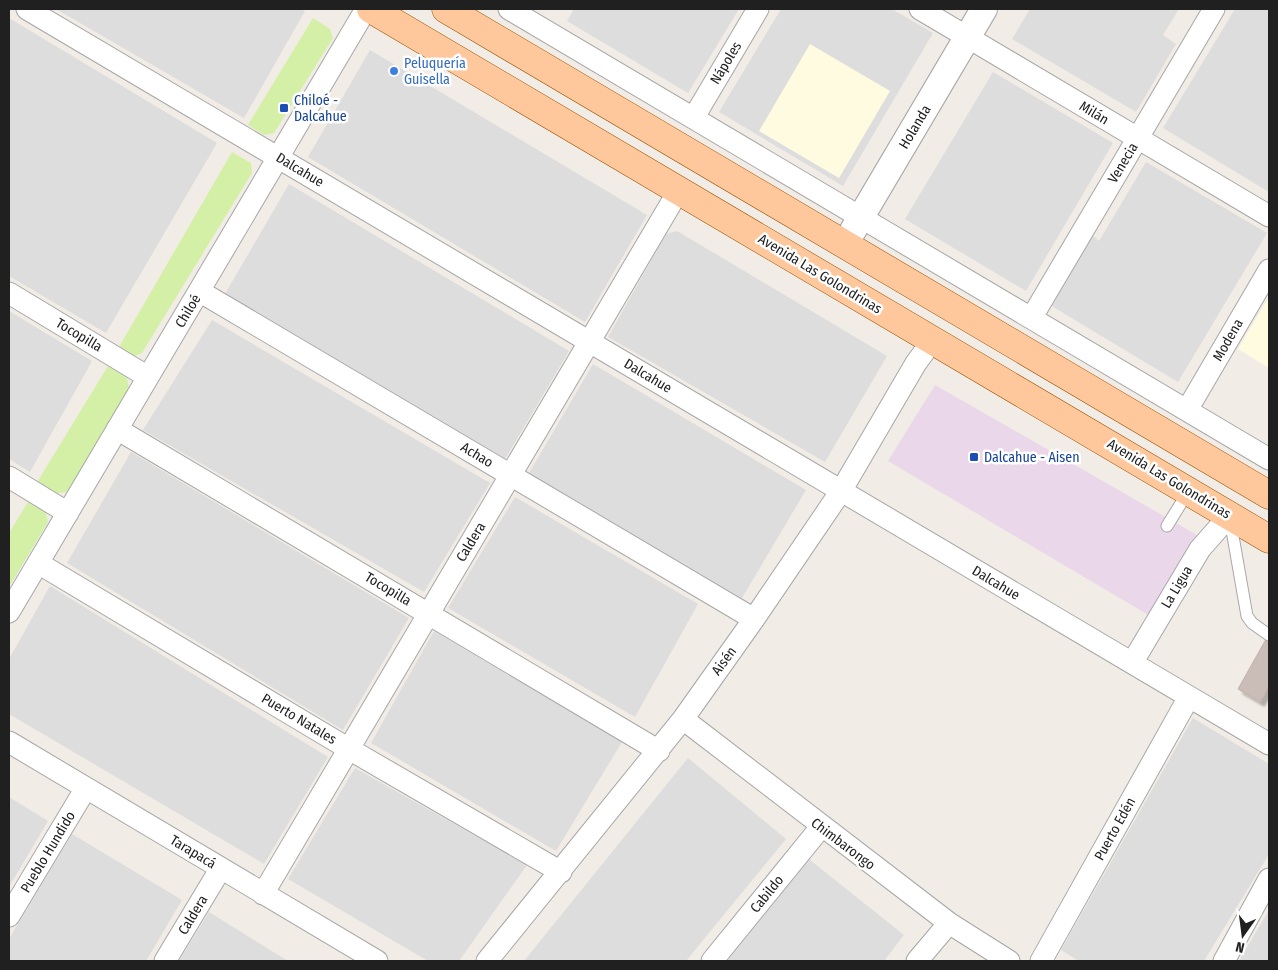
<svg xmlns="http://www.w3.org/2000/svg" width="1278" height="970" font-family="'Fira Sans Condensed',sans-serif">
	<defs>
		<filter id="shadow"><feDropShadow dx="4.5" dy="4.5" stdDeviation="1" flood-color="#0004"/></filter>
	</defs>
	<rect width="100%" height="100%" fill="#f1ece5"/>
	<path fill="#dedddd" d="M56,9H301L305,11L244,118Z
		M574,9H739L688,93L567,21Z
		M781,9H892L933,33L843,186L719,112Z
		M1030,9H1179L1163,35L1176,44L1136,112L1012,39Z
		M1235,9H1269V192L1163,128Z
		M9,18L217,143L106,333L9,276Z
		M370,50L647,215L585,322L308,157Z
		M993,72L1113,143L1026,291L905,219Z
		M1146,162L1267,233L1178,382L1050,305L1092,235L1099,241Z
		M289,184L569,351L505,459L225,294Z
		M677,231L887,356L825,462L608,337L666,234Z
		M9,311L92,361L30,472L9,459Z
		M212,320L490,483L424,592L143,430Z
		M593,364L806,490L742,598L529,473Z
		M131,452L409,618L343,730L67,563Z
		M515,497L698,604L635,717L448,608Z
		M50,586L328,757L264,864L9,714V659Z
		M434,631L622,742L556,851L371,743Z
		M1193,718L1269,764V854L1204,961H1079L1061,950Z
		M688,758L786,839L686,961H524Z
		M355,768L527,865L459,961H428L288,879Z
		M9,797L48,821L9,887Z
		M72,834L182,900L146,961H9V939Z
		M805,856L904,935L884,961H722Z
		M1269,910V961H1239Z
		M209,912L288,961H179Z"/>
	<path fill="#ebd7ea" d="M935,385L1197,535L1150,616L888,461Z"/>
	<path fill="#fffbe0" d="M810,44L890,91L839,178L759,131Z
		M1269,297V368L1238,349Z"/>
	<path fill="#d4f0a7" d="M313,18L330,29L333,38L274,133L264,135L248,125Z
		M232,152L251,163L252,173L142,353L135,356L119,347Z
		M108,366L127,378L129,388L67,492L52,494L36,484Z
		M28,502L46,513L48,522L9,587V533Z"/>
	<path fill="#cabdb8" stroke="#c4b0a6" filter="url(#shadow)" d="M1269,634V686L1260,702L1238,689Z"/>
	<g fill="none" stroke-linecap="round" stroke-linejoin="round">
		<defs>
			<path id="service" d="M1230,519L1247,616L1252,623L1269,635
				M1167,526L1188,492"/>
			<path id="minor" d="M27,9L1269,744
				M509,9L1269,459
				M920,9L1269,216
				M694,117L758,9
				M199,291L754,619
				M9,293L148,377
				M1032,317L1214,9
				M1187,410L1269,270
				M117,429L659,751
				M9,477L68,513
				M38,563L349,749L561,872
				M9,612L366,9
				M1132,663L1200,549L1230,515
				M683,719L949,923L1009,961
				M9,742L377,961
				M263,894L679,190
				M9,916L86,788
				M165,961L221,868
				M487,961L683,719L754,619L841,491L916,363L933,340
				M712,961L821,827
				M917,961L949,923
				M1041,961L1189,697
				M1224,961L1269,879"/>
			<path id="tertiary" d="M845,244L984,9"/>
			<path id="primary" d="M371,9L1269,539
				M446,9L1269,495"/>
		</defs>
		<use href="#service" stroke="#a7a7a7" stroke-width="13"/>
		<use href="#minor" stroke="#a7a7a7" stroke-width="23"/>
		<use href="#tertiary" stroke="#a7a7a7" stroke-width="28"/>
		<use href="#primary" stroke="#9b5400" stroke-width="29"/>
		<use href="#service" stroke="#fff" stroke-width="11"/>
		<use href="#minor" stroke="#fff" stroke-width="21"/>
		<use href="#tertiary" stroke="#fff" stroke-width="26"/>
		<use href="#primary" stroke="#ffc89c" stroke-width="28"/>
	</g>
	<circle fill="#3f7fe0" stroke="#fff" stroke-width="2" cx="394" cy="71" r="5"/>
	<g fill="#1a4fb4" stroke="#fff" stroke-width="2">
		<rect x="279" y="103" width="10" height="10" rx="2.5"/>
		<rect x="969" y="452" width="10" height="10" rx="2.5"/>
	</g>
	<g text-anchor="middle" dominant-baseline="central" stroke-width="5" stroke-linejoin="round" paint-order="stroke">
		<g font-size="14" fill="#366cbe" stroke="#fff" text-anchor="start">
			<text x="404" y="63">Peluquería<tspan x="404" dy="16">Guisella</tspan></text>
		</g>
		<g font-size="14" fill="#202020" stroke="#fff">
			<text transform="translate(726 63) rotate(-59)">Nápoles</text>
			<text transform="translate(1094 113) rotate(31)">Milán</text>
			<text transform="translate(915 127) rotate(-59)">Holanda</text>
			<text transform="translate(1123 163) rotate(-59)">Venecia</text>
			<text transform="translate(300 170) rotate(31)">Dalcahue</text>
			<text transform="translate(820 274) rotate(31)">Avenida Las Golondrinas</text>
			<text transform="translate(188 311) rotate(-59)">Chiloé</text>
			<text transform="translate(79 335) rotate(31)">Tocopilla</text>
			<text transform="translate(1228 340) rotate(-60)">Modena</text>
			<text transform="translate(648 376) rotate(31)">Dalcahue</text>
			<text transform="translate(477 455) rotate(31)">Achao</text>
			<text transform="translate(1169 479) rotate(31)">Avenida Las Golondrinas</text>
			<text transform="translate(471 542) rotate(-59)">Caldera</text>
			<text transform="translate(996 583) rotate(31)">Dalcahue</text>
			<text transform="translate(1177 587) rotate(-59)">La Ligua</text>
			<text transform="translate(388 589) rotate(31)">Tocopilla</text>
			<text transform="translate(724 661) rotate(-54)">Aisén</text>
			<text transform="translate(299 719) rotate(31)">Puerto Natales</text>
			<text transform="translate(1115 829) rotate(-61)">Puerto Edén</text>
			<text transform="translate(843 844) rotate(37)">Chimbarongo</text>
			<text transform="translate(48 852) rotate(-59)">Pueblo Hundido</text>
			<text transform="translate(193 852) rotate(31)">Tarapacá</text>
			<text transform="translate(767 894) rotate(-51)">Cabildo</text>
			<text transform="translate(193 915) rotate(-59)">Caldera</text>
		</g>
		<g font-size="14" fill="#164399" stroke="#fff" text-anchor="start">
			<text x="294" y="100">Chiloé -<tspan x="294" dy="16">Dalcahue</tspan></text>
			<text x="984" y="457">Dalcahue - Aisen</text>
		</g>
	</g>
	<rect width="1278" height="970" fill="none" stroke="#202020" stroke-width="20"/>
	<g transform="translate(1243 935) rotate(194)" stroke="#ffffff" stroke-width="4" paint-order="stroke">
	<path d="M0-4L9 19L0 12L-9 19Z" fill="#202020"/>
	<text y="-8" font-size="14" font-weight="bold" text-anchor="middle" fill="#202020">N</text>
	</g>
</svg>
